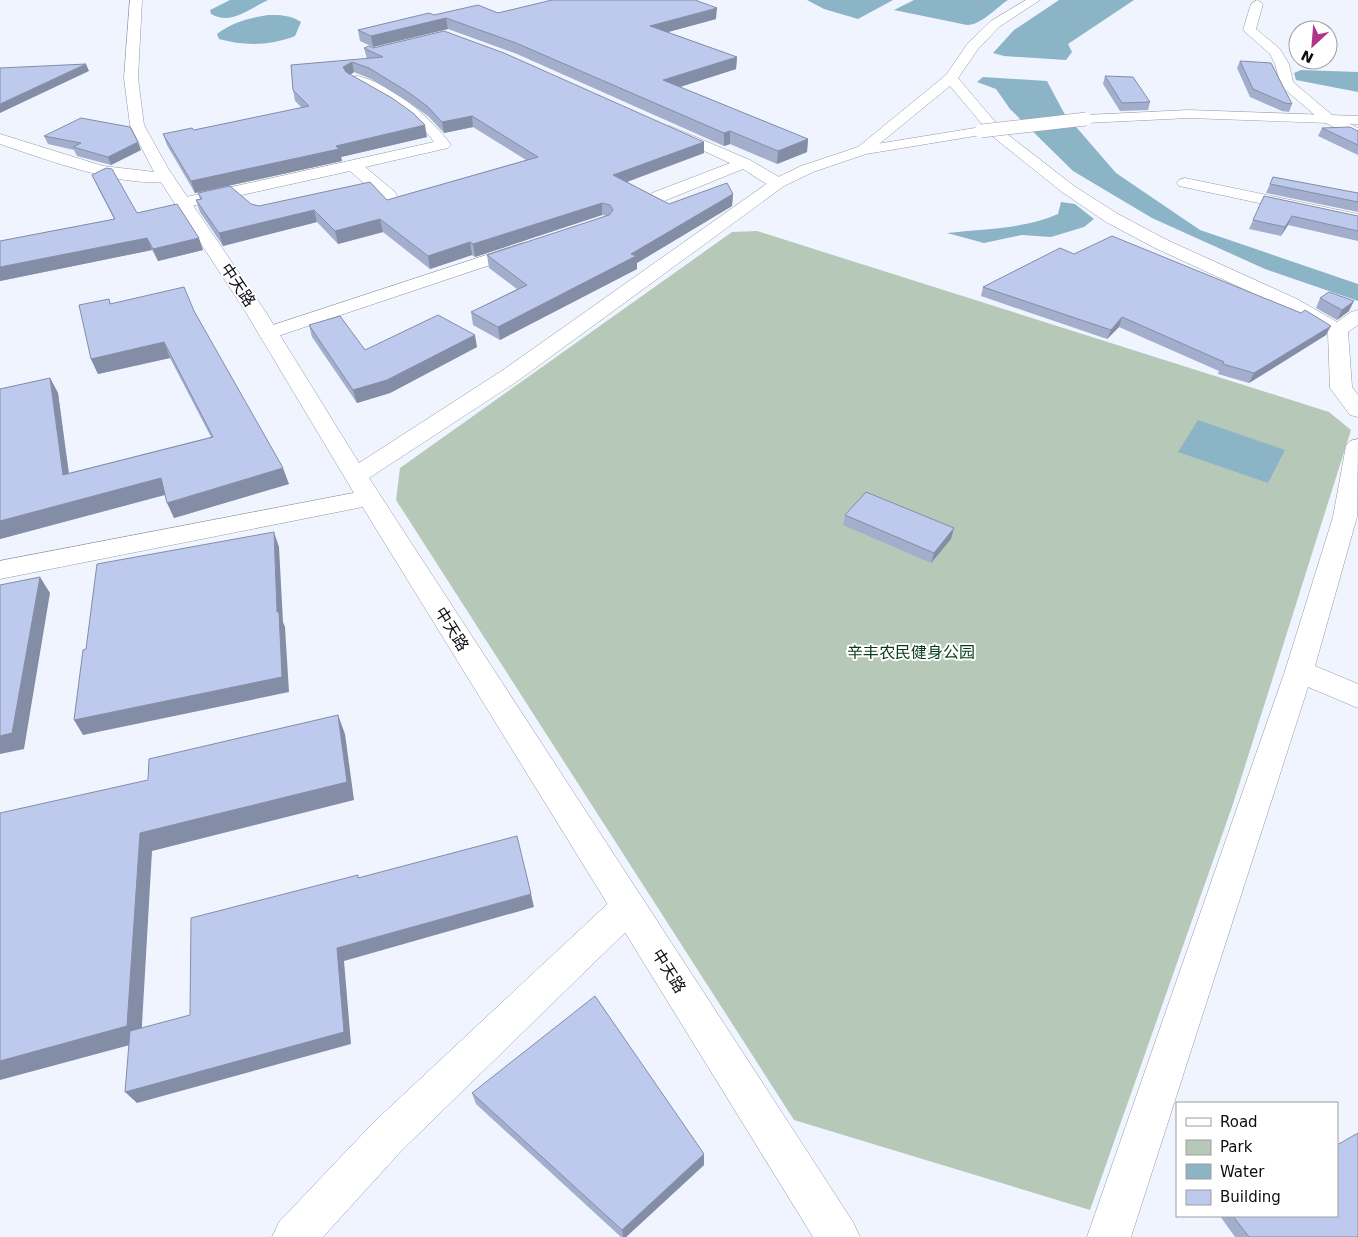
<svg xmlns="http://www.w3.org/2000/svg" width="1358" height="1237" font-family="'DejaVu Sans','Noto Sans SC',sans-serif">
	<rect width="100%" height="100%" fill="#eff4ff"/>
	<path fill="#b6c9b9" d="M757,231L1329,412L1351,430L1233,804L1090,1210L794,1120L396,500L400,468L732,232Z"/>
	<path fill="#8cb4c7" d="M230,0H268C250,8 231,26 211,14L210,10Z
		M807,0H893L858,19L824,9Z
		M914,0H1008C996,8 981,25 967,25L894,10Z
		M1059,0H1134L1068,44L1072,52L1066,60L1004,56L993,53L1014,30Z
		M268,15C280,15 291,15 301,22L295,36C270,46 244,46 219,39L217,34C232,22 249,18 268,15Z
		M1301,70L1358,72V92L1296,80L1294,73Z
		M983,77L1047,81L1064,113L1116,173L1200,230L1358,284V301L1265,269L1152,218L1073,171L1010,109L996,89L977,82Z
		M1061,202L1075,204L1094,219L1084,227L1051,237L1022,235L984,243L947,233C984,229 1024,229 1058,214Z
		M1198,420L1285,450L1268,483L1178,452Z"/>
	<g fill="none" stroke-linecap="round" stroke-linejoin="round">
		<defs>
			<path id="minor" d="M1026,0H1040L999,27L978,49L958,78L1002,130L1074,186L1118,214L1167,240L1297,299L1337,322L1351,312L1358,310V325L1348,332L1352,387L1358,395V417L1350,415L1330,388L1328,333L1283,307L1155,248L1106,222L1062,192L992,136L950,86L868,153H858L855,150L858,147L946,75L968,43L991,21Z
				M1257,0L1263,4L1256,29L1280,49L1289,64L1293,82L1332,115L1358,128V139L1322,121L1281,86L1275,64L1270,54L1243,30L1251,4Z
				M358,76C391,84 432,118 451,145L448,148L365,167L395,192L397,196L395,200H383L350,171L183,208L177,207L175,203L177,199L434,142C415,115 382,98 353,83L351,80L353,77Z
				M670,126L750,160L784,180L786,183L784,186C770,190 755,176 743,169L664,201H652L650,197L652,193L730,163L665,133L663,130L665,127Z
				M0,134L103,166L172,174L174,177L172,180C129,191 42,158 0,144Z
				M1185,178L1358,214V224L1179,186L1177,183L1179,180Z
				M523,243L529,244L532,248L529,252L275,337L268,339L261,337L258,333L261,329Z
				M1358,439L1357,517L1315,666L1358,684V708L1308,687L1131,1237H1087L1285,671L1333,517L1346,446L1350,441Z
				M369,490L378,492L381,498L378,504L0,579V561Z
				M628,891L640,896L645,907L640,918L402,1150L323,1237H272L279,1222L374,1122L616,896Z"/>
			<path id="major" d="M130,0H142L138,78L144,125L169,170L265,311L359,463L503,370L772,180L801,166L858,147L981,127L986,128L988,131L986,134L981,135L866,154L813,172L784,186L519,380L369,478L853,1222L860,1237H813L357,498L245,311L153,170L130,125L124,78Z
				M1189,110L1358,116V124L1189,118L1086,123L1081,122L1079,119L1081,116L1086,115Z"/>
		</defs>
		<use href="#minor" stroke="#9599a3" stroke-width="1"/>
		<use href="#major" stroke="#9599a3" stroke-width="1"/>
		<use href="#minor" fill="#fff" fill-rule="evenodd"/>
		<use href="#major" fill="#fff" fill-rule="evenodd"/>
		<defs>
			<path id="major-bridge" d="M981,131L1086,119"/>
		</defs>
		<use href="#major-bridge" stroke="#9599a3" stroke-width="14" stroke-linecap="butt"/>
		<use href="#major-bridge" stroke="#fff" stroke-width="13"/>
	</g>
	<path fill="#a3aecc" d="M498,13L716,19L668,32L737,57L736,69L680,87L808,139L807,152L777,164L730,144L724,146L517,54L448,29L373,47L360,41L358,30L434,15Z
		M364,48H373L704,142V153L627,182L669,204L733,194L732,206L637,263V269L500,340L473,325L471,312L517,289L489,268L487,255L607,216L602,215L475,257L472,255L430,269L383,232L338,244L317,222L223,246L200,212L196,200L200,199L198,193L259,206L387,200L526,160L473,127L444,133L429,117L410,103L371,79L354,72L350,75L427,137L341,157L342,161L195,193L167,145L163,134L194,130L302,108L295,101L293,90L291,65L367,59Z
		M1240,61L1292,104L1289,112L1282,111L1250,97L1237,68Z
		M1105,76L1150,102L1148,110L1120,111L1103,84Z
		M1322,128L1358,131V155L1318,136Z
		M44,136L141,150L111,165L77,156L74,150L48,144Z
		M92,175L137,213L203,250L158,261L152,250L0,281V241L114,219L97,186Z
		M1273,177L1358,193V212L1266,193Z
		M1264,196L1358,216V241L1288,225L1281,236L1249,229Z
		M1074,254L1326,335L1249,383L1218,374L1219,371L1119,327L1107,339L981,296L983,287Z
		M1320,298L1349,311L1337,320L1316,308Z
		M109,299L111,304L194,311L289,484L174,518L165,495L0,539V389L50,378L58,393L69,473L211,437L170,358L98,374L91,359Z
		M309,325L365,350L477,347L390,393L357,403L312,337Z
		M845,515L951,539L931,563L843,525Z
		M472,1093L704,1165L626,1237H621L476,1104Z
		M1220,1216H1337L1357,1237H1235Z"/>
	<path fill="#848da6" d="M717,8L716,19L650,37V26Z
		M446,18L448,29L373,47L371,36Z
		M737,57L736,69L664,92L663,80Z
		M352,62L354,72L345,78L343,67Z
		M86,64L89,71L0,113V104Z
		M472,116L473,127L444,133L442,122Z
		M425,125L427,137L341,157L342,161L195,193L191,181L336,146Z
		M730,131V144L724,146V133Z
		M808,139L807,152L777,164L778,151Z
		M138,142L141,150L111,165L108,157Z
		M704,142V153L613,187V175Z
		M733,194L732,206L637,263V269L500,340L498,327L631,254Z
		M602,203V215L475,257L473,244Z
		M314,210L317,222L223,246L219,233Z
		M1292,216L1288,225L1281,236L1285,227Z
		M380,219L383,232L338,244L335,231Z
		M147,238L152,250L0,281V267Z
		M199,238L203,250L158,261L153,249Z
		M470,242L472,255L430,269L428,256Z
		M1354,301L1349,311L1337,320L1342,310Z
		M1122,317L1119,327L1107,339L1111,330Z
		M1331,326L1326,335L1249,383L1254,373Z
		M475,335L477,347L390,393L357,403L353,390Z
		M164,342L170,358L98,374L91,359Z
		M50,378L58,393L71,491L63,475Z
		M283,468L289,484L174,518L167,503Z
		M161,478L168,494L0,539V521Z
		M954,528L951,539L931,563L934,553Z
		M274,532L279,547L283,622L285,627L289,692L83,735L74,720L277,612Z
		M40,577L50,593L24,749L0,754V736Z
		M338,715L345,734L354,800L152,851L141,1042L0,1080V1061L140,833Z
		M531,894L534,907L344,961L351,1044L137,1103L125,1092L337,948Z
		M704,1154V1165L626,1237H623L622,1230Z"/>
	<path fill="#bdcaed" stroke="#848da6" d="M552,0H695L717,8L650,26L737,57L663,80L808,139L778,151L730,131L724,133L516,43L446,18L371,36L358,30L429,13L434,15L478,5L498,13Z
		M444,31L504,53L704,142L613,175L669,204L727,183L733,194L631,254L636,256L498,327L471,312L527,285L487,255L609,215L613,210L610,205L602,203L473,244L470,242L428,256L380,219L335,231L314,210L219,233L196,200L202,199L198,193L230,186L251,204L259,206L370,182L387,200L538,157L472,116L442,122L427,106L408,92L369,68L352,62L343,67L346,72L392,98L413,113L425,125L336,146L339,149L191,181L163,134L192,128L194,130L309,106L293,90L291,65L383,57L364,48L369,46L373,48Z
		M1240,61L1271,63L1292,104L1285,103L1253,89Z
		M86,64L0,104V68Z
		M1105,76L1133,77L1150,102L1122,103Z
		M81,118L130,127L138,142L108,157L73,147L81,143L44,136Z
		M1350,127L1358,131V145L1322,128Z
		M106,168L112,169L137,213L177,204L199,238L153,249L147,238L0,267V241L115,219L92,175Z
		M1273,177L1358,193V202L1270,184Z
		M1264,196L1358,216V231L1292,216L1285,227L1253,220Z
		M1112,236L1301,313L1305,310L1331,326L1254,373L1223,364L1224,362L1122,317L1111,330L983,287L1060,248L1074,254Z
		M184,287L194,311L283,468L167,503L161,478L0,521V389L50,378L63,475L213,437L164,342L91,359L79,305L109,299L110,304Z
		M1329,292L1354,301L1342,310L1320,298Z
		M438,315L475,335L387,380L353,390L309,325L340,316L365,350Z
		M866,492L954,528L934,553L845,515Z
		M274,532L277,612H279L282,677L74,720L83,650L86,649L97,564Z
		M40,577L12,733L0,736V585Z
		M338,715L347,782L140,833L127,1026L0,1061V813L148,780L149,759Z
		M517,836L531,894L337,948L344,1032L125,1092L130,1031L190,1015L191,918L358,875V878Z
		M595,996L704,1154L622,1230L472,1093Z
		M1358,1133V1236L1357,1237H1249L1233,1216H1337V1145Z"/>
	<g text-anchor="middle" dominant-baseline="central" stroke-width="4" stroke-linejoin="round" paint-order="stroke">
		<g font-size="16" fill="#0c0d11" stroke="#fff">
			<text transform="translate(238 285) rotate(56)">中天路</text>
			<text transform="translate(452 629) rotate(58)">中天路</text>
			<text transform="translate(669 971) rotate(58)">中天路</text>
		</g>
		<g font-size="16" fill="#063b17" stroke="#fff">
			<text x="911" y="652">辛丰农民健身公园</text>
		</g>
	</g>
	<rect x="1176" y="1102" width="162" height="115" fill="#ffffff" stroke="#9e9ea0"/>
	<rect x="1186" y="1118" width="25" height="8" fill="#ffffff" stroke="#9e9ea0"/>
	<text x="1220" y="1127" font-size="15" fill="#0c0d11">Road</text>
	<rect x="1186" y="1140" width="25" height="15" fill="#b6c9b9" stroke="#9e9ea0"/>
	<text x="1220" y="1152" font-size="15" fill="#0c0d11">Park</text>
	<rect x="1186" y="1164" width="25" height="15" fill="#8cb4c7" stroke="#9e9ea0"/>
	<text x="1220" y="1177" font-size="15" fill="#0c0d11">Water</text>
	<rect x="1186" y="1190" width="25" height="15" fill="#bdcaed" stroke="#9e9ea0"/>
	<text x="1220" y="1202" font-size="15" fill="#0c0d11">Building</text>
	<g transform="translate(1313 45) rotate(206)"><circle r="24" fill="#ffffff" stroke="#9e9ea0"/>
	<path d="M0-4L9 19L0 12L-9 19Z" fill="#b03588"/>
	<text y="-8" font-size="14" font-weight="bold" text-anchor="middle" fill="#0c0d11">N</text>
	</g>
</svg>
